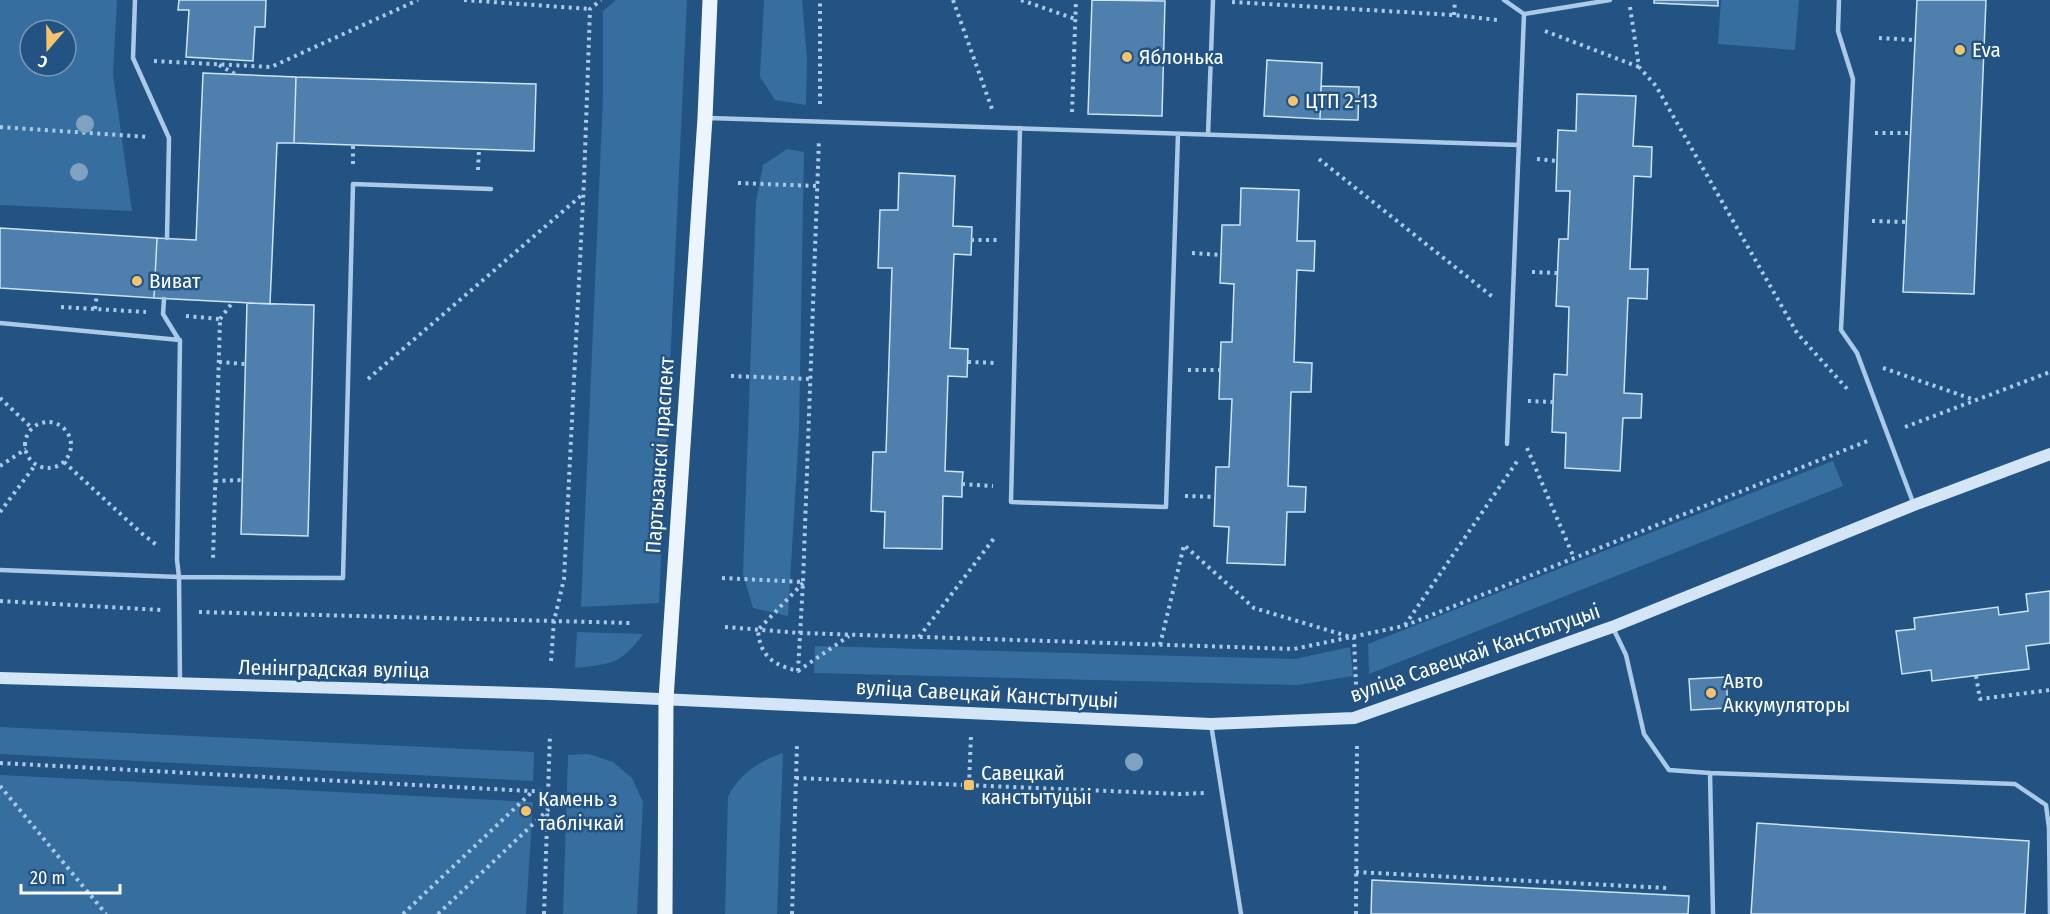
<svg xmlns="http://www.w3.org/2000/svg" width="2050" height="914" font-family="'Fira Sans Condensed',sans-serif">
	<rect width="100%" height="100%" fill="#225383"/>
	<path fill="#366ea0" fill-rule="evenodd" d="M0,0H117L113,75L132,211L0,205ZM30,30H66V66H30Z
		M616,0H687L659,603L581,607L603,97V11Z
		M764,0H802L807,59L806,105L775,100L760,77Z
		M1721,0H1799L1795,50L1718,44Z
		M787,149L804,152L799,431L788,616L753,608L743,574L756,202L763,165Z
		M1833,461L1843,486L1369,674L1368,644Z
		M577,632L643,634C621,665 610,664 575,668Z
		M815,646L1295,659L1350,647L1353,676L1297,685L814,673Z
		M0,727L534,752L533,781L0,754Z
		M783,753L777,914H725L728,797C739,774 759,761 783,753Z
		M589,754L613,762L632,778L643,802L637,914H563L568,755Z
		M0,775L533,802L526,914H0Z"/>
	<path fill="#4f80ad" stroke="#cde3f6" stroke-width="1.5" d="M179,0H266L265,27H255L253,61L186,57L189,10H178Z
		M1092,0L1165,1L1162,116L1088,114Z
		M1654,0H1718V6L1654,3Z
		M1917,0H1986L1974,294L1903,292Z
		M1267,60L1322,63L1320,119L1264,116Z
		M203,73L296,77L294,143H277L270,304L154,298L157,238L196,240Z
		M296,77L536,84L534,151L294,143Z
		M1321,86L1359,87L1358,120L1320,119Z
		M1577,94L1636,96L1633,146L1652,147L1651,177L1634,176L1630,269H1648L1647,299L1628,298L1624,393L1642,394L1641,418H1623L1620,471L1565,468L1566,433L1552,432L1554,374L1567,375L1569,307L1556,306L1559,239H1568L1570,191H1556L1558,130L1576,131Z
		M899,173L955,176L953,226L972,227L971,255L954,254L950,348L968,349L967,377L948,376L945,471L963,472L962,484V497L943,496L942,549L884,548L885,512L871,511L873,452H886L892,268H878L880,210H898Z
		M1241,188L1299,190L1297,241H1315L1314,271L1297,270L1294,362L1312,363L1311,392H1291L1288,486L1306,487L1305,512H1287L1285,565L1227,563L1229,527L1214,526L1216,467H1229L1232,399H1219L1221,342H1232L1234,284L1220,283L1222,225H1240Z
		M0,228L157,238L154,298L0,288Z
		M247,303L314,305L308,536L241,534Z
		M2050,591V643L2026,646L2029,669L1932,681L1931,670L1902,674L1896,631L1915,629L1914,618L1998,607L1999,615L2028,611L2026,594Z
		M1726,677L1728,708L1691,710L1689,679Z
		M1757,823L2029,841L2025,914H1751Z
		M1372,880L1689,896L1688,914H1371Z"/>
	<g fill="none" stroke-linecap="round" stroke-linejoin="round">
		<path stroke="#aacae8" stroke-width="4" stroke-dasharray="3 4.5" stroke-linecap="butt" d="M464,0L590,9
			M953,0L992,109
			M1021,0L1075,19
			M1232,2L1454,15L1497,20
			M1630,7L1639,67L1656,86L1797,333L1849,391
			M1454,15L1455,0
			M1545,31L1639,67
			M1879,38L1915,40
			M154,61L271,67L418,0
			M219,65L237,75
			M820,104V0
			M1072,112L1076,0
			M0,127L148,137
			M1875,133H1911
			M353,146V166
			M1319,159L1494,298
			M1537,159L1557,161
			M478,170L479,149
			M738,183L817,186
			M1872,221L1907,222
			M971,240H998
			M1192,253L1222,255
			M1532,272L1557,273
			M61,307L146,312
			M95,309L97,294
			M186,316L220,319L213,560
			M220,319L232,303
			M219,362L245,364
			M968,362L997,363
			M1883,368L1975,400
			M1188,370H1220
			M731,376L811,379
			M368,379L583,194
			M0,398L32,428
			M1528,401L1553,402
			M25 445a23 23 0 1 1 46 0a23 23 0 1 1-46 0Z
			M1905,427L2050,372
			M1527,448L1574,558
			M64,462L140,532L159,547
			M0,466L26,449
			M215,481L242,480
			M962,484L993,486
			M1185,496L1216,497
			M0,512L36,464
			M722,578L803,582
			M803,583L758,630C760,657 774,665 798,671L849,636
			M0,601L161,610
			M199,612L554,621L564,579L584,181L590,9L601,0
			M1405,625L1518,460
			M725,627L800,633L1294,649L1404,626L1870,440
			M919,637L995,537
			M1160,645L1184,545L1254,608L1354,638L1356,685
			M551,661L554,621L630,623
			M798,671L803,582L819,139
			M1976,676L1980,699L2050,690
			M0,763L549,792
			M796,778L1180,794L1205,793
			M969,785L971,735
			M0,786L106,914
			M1356,872L1667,888
			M403,914L533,791
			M438,914L549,809
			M544,914L550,734
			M792,914L797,744
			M1356,914L1357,745"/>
		<path stroke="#aacae8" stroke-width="4.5" d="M135,0L133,58L169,138L167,238
			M1504,0L1524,14L1610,0
			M1839,0L1838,31L1853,79L1841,330L1857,353L1914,505
			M708,118L1519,145
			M1020,128L1011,502L1166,507L1178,134
			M1208,135L1213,0
			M164,299L163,314L179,340
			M0,323L180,340L177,560L179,577L180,682
			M1507,444L1524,14
			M0,570L179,577L343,578L353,184L491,189
			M1613,628L1626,655L1644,734L1669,770L1710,773L1713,914
			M1211,724L1241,914
			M1710,773L2015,784L2046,805L2049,828L2050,914"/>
		<path stroke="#d4e5f7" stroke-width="12" d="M0,678L550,694L1211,724L1354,718L1612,627L1914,505L2050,454"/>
		<path stroke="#ecf4fe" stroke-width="15" d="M665,914L666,699L705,118L710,0"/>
	</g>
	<g fill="#80a2c2">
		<circle cx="85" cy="124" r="9"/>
		<circle cx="79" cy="172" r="9"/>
		<circle cx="1134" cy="762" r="9"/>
	</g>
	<g fill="#f4c36c" stroke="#225383" stroke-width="2">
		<circle cx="1960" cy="50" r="6"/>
		<circle cx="1127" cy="57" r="6"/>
		<circle cx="1293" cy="101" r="6"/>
		<circle cx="137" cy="281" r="6"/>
		<circle cx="1711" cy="693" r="6"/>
		<rect x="963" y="779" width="12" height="12" rx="3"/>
		<circle cx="526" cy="811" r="6"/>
	</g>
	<g text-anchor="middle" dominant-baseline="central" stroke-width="5" stroke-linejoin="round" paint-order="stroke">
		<g font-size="21" fill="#fff" stroke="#225383" text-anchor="start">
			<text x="1972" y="50">Eva</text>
			<text x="1139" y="57">Яблонька</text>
			<text x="1305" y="101">ЦТП 2-13</text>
			<text x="149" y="281">Виват</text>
			<text x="1723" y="681">Авто<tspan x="1723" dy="24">Аккумуляторы</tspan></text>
			<text x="981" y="773">Савецкай<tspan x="981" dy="24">канстытуцыі</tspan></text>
			<text x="538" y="799">Камень з<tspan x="538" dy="24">таблічкай</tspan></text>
		</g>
		<g font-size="21" fill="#fff" stroke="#225383">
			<text transform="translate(660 455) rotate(-86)">Партызанскі праспект</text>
			<text transform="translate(1475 653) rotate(-19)">вуліца Савецкай Канстытуцыі</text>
			<text transform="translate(334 669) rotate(1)">Ленінградская вуліца</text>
			<text transform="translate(987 694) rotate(3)">вуліца Савецкай Канстытуцыі</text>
		</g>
	</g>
	<g transform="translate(48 48) rotate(200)"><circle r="28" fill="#225383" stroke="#7a98b5" stroke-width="1.5"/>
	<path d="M0-4.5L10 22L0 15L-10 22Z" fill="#f4c36c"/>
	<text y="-9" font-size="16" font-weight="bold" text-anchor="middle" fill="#ffffff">С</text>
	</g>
	<path d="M21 884v9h99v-9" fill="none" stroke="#ffffff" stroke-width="3"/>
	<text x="30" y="884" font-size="18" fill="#ffffff" stroke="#225383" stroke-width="4.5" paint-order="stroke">20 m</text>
</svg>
